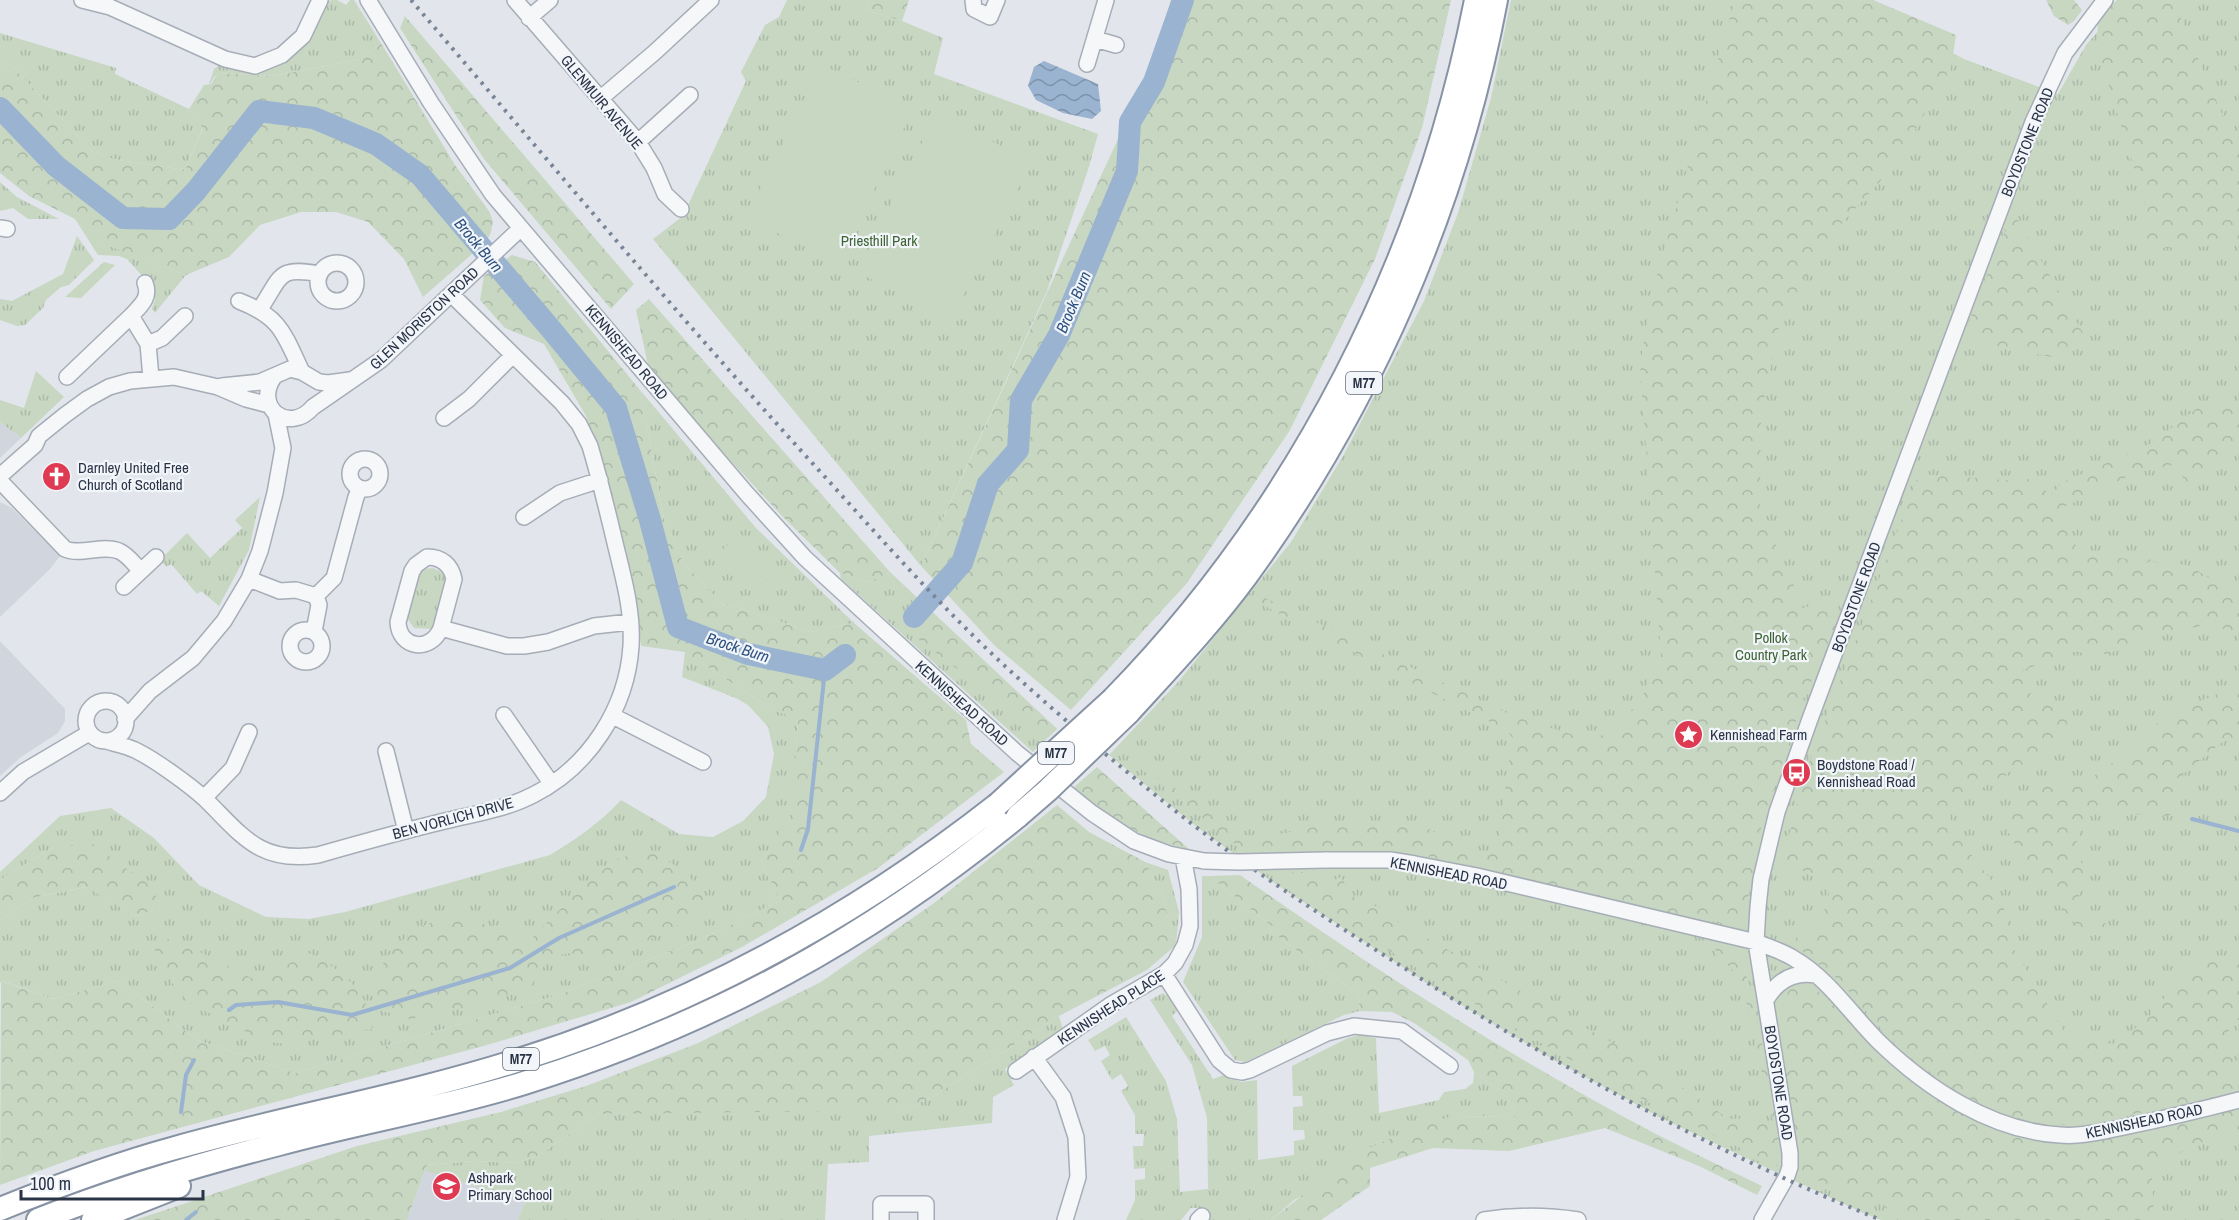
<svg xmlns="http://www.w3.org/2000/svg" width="2239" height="1220" font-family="'Archivo Narrow',sans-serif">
	<defs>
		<pattern id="grass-tufts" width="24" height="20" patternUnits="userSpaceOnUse" patternTransform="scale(1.5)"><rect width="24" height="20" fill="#c7d7c2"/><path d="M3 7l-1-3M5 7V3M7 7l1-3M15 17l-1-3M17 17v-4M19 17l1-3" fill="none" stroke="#abb9a8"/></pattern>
		<pattern id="forest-crowns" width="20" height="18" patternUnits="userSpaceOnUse" patternTransform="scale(1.5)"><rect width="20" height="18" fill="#c7d7c2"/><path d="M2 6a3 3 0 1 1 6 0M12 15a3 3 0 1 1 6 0" fill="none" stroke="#abb9a8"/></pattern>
		<pattern id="water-waves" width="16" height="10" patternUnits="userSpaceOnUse" patternTransform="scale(1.5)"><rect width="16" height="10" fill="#99b3d0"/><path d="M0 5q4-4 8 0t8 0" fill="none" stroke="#7d92ab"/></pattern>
	</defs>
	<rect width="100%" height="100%" fill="#e2e6ec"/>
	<path fill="#d0d5de" d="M0,422L21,438L0,458Z
		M0,502L12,508L60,556L50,569L0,617Z
		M0,641L65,709V721L58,733L21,757L0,776Z
		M425,1171L525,1202L518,1220H407Z"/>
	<path fill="url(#grass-tufts)" d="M332,0H337L346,5L350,0H354L381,43L361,59L273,76L218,73L209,84L214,69L221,64L265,70L283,63L307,43L326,2Z
		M787,0H868L865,10L902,21L943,38L934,74L1098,134L1088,170L1047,291L921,566L653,239L683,216L746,81L741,72L765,25L779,17Z
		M1511,0H1853L1964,59L2058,94L2086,45L2125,0H2239V1220H1881L1861,1212L1663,1119L1554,1060L1453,1000L1271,881L1193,824L1109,755L1179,681L1291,542L1343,456L1424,301L1458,213L1491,98Z
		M0,33L116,68L115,74L189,109L203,127L185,170L113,159L93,152L12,66L0,62Z
		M0,182L17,197L59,219H28L13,208L0,211Z
		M75,219L94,240L186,275L155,313L152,309L155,299V290L127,259L119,256L98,255Z
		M77,236L94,260L69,285L61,287L46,300L43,308L25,325L17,326L0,320V299L12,301L63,274Z
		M104,262L115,265L81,298L65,297Z
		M36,371L64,397L21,438L0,422V400L24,408Z
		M640,390L756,528L854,623L810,632L737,607L722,604L683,562L664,518Z
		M260,497L249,550L219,606L201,591L197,594L171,564L167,567L160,560L187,533L210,558L242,528L235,520Z
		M433,568C441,571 445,574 447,583L435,627L431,629L414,628L407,618L418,572L424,569Z
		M890,572L1057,729L1033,752L841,579L840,573L868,582Z
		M685,652L773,710L798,718L793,812L761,862L781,900L700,940L558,995L295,1073L197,1040L119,981L53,999L2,981L0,983V920L33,898L87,887L136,916L161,908L54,847L0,880V872L60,816L111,808L154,838L199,885L266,917L309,919L345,912L550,855C576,839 600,823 621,800L679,834L713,837L743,821L766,797L774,754L768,727L749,706L738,699L682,677Z
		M1145,862L1168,870L1179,912L1176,945L1161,893Z
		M1202,876H1209L1273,927L1269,930L1358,994L1360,1011L1344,1015L1246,1062L1235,1060L1183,982L1202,937Z
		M1163,993L1169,997L1178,1010L1172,1016L1213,1079L1224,1075L1241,1082L1257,1080L1258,1160L1294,1155V1141L1305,1139L1304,1130H1293V1107L1303,1106L1302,1096H1293L1292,1066L1348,1038L1359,1035L1376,1038L1379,1113L1439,1100L1444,1092L1465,1089L1473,1083L1474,1072L1507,1097L1516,1117L1452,1116L1294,1200L1271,1220H1208V1216L1199,1208H1191L1181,1220H1126L1135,1200V1180L1145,1179V1168L1134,1169L1133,1146H1143L1144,1134H1135V1115L1121,1091L1128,1086L1121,1074L1112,1080L1101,1061L1110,1055L1105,1046L1095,1051L1088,1040L1126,1017L1166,1081L1177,1119L1180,1192L1208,1189L1207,1118L1192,1065L1150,1000Z
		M1059,1016L1063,1030L1005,1069L1014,1085L993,1097L992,1123L869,1136V1162L828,1164L825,1220H518L525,1202L425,1171L427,1165L474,1161L517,1163L539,1155L599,1114L912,1106L934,1096Z"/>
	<path fill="url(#forest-crowns)" d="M868,0H909L902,21L865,10Z
		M1171,0H1451L1422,128L1375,259L1290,430L1187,583L1071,710L994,645L921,566L1154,61Z
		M1735,0H1873L1956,35L1951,68L1894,166L1825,242L1780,322L1761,415L1760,509L1794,586L1801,609L1821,602L1840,620L1804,697L1762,823L1749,895L1737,921L1727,924L1676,915L1431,857L1366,851L1245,852L1138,766L1196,801L1242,835L1269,836L1350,820L1417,824L1475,851H1490L1499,840L1512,737L1506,730L1408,681L1259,603L1263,597L1513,716L1593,741L1624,720L1644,693L1661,655L1640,366L1651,296Z
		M2046,0H2074L2082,10L2074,21L2068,25L2054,16Z
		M2117,0H2173L2228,128L2239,134V245L2163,248L2143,247L2135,229L2150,220L2097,47L2098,17Z
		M405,16L634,284L611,309L484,159L400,28Z
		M381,43L455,165L489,211L493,221L491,232L487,241L423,297L404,259L368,222L336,212H301L260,225L229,257L186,275L93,240L75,219L29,196L0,173V62L12,66L93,152L113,159L185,170L203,128L189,109L204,85L211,84L218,73L274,76L361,59Z
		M2013,212L2083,333L2062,359L1962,339Z
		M512,255L535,262L640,390L664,518L683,562L722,604L737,607L810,632L854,623L966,720L971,744L1004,772L878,868L742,947L631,1002L487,1045L94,1151L0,1185L1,981L53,999L119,981L197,1040L295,1073L558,995L700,940L781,900L761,862L792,812L798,719L773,710L685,652L641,646L638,610L632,575L601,458L586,416L544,344L505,328L480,300L484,276Z
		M649,299L890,572L868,582L840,573L783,517L650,374L636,310Z
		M2239,405V447L2223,455L2191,487L2173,465L2135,473L2062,508L2079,554L2187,565L2239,595V632L2205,625L2158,636L2106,654L2072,652L2018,672L2034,700L2065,709L2068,729L2056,745L1946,809L1962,843L2000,891L2013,948L2067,1036L2113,1044L2145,1021L2195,961H2239V1020L2227,1021L2239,1093L2075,1126L2028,1121L1988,1108L1950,1087L1900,1050L1838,979L1794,945L1799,929L1815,930L1829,900L1828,876L1784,867L1783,857L1806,771L1919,474L2004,480L2029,479L2052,495L2061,483L2150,444L2200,406Z
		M913,595L1057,729L1048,737L919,640L909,606Z
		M2239,685V734L2220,744L2172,783L2178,814L2157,817L2091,808L2076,843L2084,872L2079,897V919L2109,924L2108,937L2089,934L2074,923L2026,865L2005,826L2023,795L2044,777L2079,786L2123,756L2166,715Z
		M1097,767L1190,850L1150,839L1110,817L1073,788Z
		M1057,805L1089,832L1145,862L1161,893L1176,945L1147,970L1059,1016L934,1096L912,1106L835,1111L599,1114L539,1155L517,1163L474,1161L427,1165L407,1220H135L357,1146L501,1112L586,1086L696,1044L821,982L934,903Z
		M91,843L152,887L161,908L136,916L86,887L33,898L0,920V880L54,847Z
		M648,850C671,862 695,875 705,900L692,917L623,954L591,957L570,953L550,957L529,989L481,1004L410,1019L383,1011L375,993C377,983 379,970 384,962C400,937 432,914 462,919C486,922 507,933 529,941L581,888L617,859Z
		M1307,872L1323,885L1341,877C1359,908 1361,907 1395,906L1397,921L1632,1054L1729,1119L1750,1118L1773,1122L1741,978L1715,953L1716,946L1739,956L1751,989L1782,1142L1777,1166C1739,1147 1701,1129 1663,1110C1528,1040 1398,959 1273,873Z
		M1240,875C1374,969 1511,1058 1656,1134C1691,1152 1727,1169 1762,1186L1757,1195L1699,1166L1605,1128L1509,1151L1433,1148L1370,1168V1186L1321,1220H1271L1353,1155L1415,1128L1452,1116L1516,1117L1507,1097L1474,1072L1468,1060L1414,1023L1392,1012L1360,1011L1358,994L1269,930L1273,927L1209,876Z
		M166,938L186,945L257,981L309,953C329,963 351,978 363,998C368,1006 370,1019 372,1029L288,1044L266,1042L189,1003L174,986L155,950L156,940Z
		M1808,983L1839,1009L1880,1052L1960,1111L1988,1125L2031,1142L2069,1143L2091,1141L2239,1108V1132L2235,1135L2209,1139L2157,1163L2152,1178L2154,1220H1904L1875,1200L1869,1205L1813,1178L1809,1183L1797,1177C1801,1139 1771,1015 1788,992C1793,985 1800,984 1808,983Z"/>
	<path fill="#c7d7c2" d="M821,64L913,109L839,263L746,218Z
		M937,113L1032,162L951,320L857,272Z
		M741,534L773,575L763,584L737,579L717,554Z"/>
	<path fill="url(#water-waves)" d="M1044,61L1098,84L1101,111L1092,119L1063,113L1036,100L1028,86L1034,67Z"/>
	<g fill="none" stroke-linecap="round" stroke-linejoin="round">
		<path stroke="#99b3d0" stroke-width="4" d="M2192,819L2239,831
			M801,850L808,829L825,670
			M229,1010L236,1005L278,1002L352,1015L510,968L559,938L674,887
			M181,1112L186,1075L194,1060
			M186,1220L196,1212"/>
		<path stroke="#99b3d0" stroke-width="22" d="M0,108L56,166L123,218L169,219L196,191L259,111L314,118L376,144L420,175L550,328L616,408L650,520L678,627L748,654L825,670L845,655
			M914,617L962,563L988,484L1018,450L1021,400L1059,335L1127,171L1130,122L1154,82L1183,0"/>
		<defs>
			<path id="minor" d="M82,0L110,7L225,59L255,66L282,55L303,36L320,0
				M368,0L431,103L493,195L747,494L805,558L1017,753L1092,813L1134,841L1169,854L1204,861
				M515,0L638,142L654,168L665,194L681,209
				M973,0L974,9L990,17L997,0
				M529,18L550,0
				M1095,39L1116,45
				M1087,64L1106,0
				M601,98L655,52L711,0
				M638,142L690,95
				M0,228L7,229
				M318 282a19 19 0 1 1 38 0a19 19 0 1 1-38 0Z
				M145,283C151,298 140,306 131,316L148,344L151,378
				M239,301C281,317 284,334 302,372
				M260,309C282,276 277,266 320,274
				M148,344L162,338L185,316
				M67,377L131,316
				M274,377C253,407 289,435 313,407L381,360L521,228
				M222,386L260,382L290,369L302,372L319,382L328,383L350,380
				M444,418L469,399L513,355
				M350 474a15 15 0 1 1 30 0a15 15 0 1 1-30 0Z
				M0,476L35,445L39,436L65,415L87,399L109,387L130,381L174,377L218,387L246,399L269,405
				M0,481L65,549C82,556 102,544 119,551C128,555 134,564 141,571
				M524,517L560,493L600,480
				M249,579L280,591L296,590L316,596L334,578L356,497L360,488
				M124,587L156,557
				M441,628L454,579C451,565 442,557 427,557L416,565L412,571L398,622C399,649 431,653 441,628L507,646H524L548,642L594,626L630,622
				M290 646a16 16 0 1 1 32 0a16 16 0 1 1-32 0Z
				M314,631L319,605L316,596
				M86 721a20 20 0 1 1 40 0a20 20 0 1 1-40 0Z
				M504,715L551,783
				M613,716L703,762
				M125,719L150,691L193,658L224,621L249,579L260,551L275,493L283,448L276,414
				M106,741C116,744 128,746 137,751C155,760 190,785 205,799C242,835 259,864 318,855C360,843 403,831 445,821C474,814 506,809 533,795C589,767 627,708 631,646C633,612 624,580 616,547C608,513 600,480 590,446L579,424L562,403L451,294
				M386,751L406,831
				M0,793L23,772L89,733
				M204,798L233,768L249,732
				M1325,860H1390L1415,864L1477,876L1756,942C1768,947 1782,951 1793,958C1828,978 1850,1013 1878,1041C1926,1088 1991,1131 2060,1135C2082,1137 2103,1131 2124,1127C2162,1119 2201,1110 2239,1100
				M1164,974L1219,1060L1231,1070L1242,1072L1250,1070L1327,1033L1354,1026L1402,1031L1450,1066
				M1766,1000C1777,981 1793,971 1816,975
				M1034,1057L1063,1097L1076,1137L1078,1177L1065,1220
				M1016,1071L1112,1004L1164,974L1175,963L1185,945L1190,926L1189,889L1183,857
				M881,1220V1204H926V1220
				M1198,1220L1202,1216
				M1484,1220C1516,1215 1546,1215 1578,1220
				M1762,1220L1787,1176L1790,1167V1153L1756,942L1758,907L1761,879L1777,812L1810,719L2033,122L2065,53L2105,0"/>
			<path id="highway" d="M1113,699C1299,509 1425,261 1476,0
				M1128,713C1169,668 1211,624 1247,575C1371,404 1457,207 1496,0
				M0,1209C57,1186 116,1164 175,1148C289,1116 406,1096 519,1060C694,1005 853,918 997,805
				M38,1220C116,1189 197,1165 279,1144C360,1122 444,1108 524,1083C712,1024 866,940 1018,816
				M93,1220L179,1186"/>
		</defs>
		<use href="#minor" stroke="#a6adb7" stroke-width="18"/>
		<use href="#highway" stroke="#8793a4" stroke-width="26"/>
		<use href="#minor" stroke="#f5f7f9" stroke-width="15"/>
		<use href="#highway" stroke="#fff" stroke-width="22"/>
		<path stroke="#798597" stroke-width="4" stroke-dasharray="3 6" stroke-linecap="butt" d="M411,0C548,160 683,322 825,477C884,542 942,608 1006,667C1065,721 1128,774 1192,824C1261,877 1335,924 1409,971C1558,1067 1716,1153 1881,1220"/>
		<defs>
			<path id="minor-bridge" d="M1204,861L1239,862L1325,860"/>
			<path id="highway-bridge" d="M997,805L1113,699
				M1018,816L1048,790L1128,713"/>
		</defs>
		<use href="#minor-bridge" stroke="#a6adb7" stroke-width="18" stroke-linecap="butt"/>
		<use href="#highway-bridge" stroke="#8793a4" stroke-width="26" stroke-linecap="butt"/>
		<use href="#minor-bridge" stroke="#f5f7f9" stroke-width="15"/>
		<use href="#highway-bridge" stroke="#fff" stroke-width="22"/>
	</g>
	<defs>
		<symbol id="church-disc" viewBox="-11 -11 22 22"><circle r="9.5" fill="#de3a52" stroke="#f2f5f9"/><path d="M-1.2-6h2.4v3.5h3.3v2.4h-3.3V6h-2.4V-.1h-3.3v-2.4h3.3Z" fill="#fff"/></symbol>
		<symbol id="sight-disc" viewBox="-11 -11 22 22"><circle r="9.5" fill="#de3a52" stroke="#f2f5f9"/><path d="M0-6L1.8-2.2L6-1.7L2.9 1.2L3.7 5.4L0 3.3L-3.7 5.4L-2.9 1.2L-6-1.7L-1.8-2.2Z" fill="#fff"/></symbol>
		<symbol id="bus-disc" viewBox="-11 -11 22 22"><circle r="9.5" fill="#de3a52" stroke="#f2f5f9"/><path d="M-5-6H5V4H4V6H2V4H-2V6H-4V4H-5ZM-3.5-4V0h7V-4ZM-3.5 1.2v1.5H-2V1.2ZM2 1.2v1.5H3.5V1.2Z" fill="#fff"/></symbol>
		<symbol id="school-disc" viewBox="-11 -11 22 22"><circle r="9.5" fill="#de3a52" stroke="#f2f5f9"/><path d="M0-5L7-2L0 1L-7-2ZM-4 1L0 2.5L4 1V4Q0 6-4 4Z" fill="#fff"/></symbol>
	</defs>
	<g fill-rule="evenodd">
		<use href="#church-disc" x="40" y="460" width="33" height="33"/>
		<use href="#sight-disc" x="1672" y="718" width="33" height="33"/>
		<use href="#bus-disc" x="1780" y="756" width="33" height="33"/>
		<use href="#school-disc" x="430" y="1170" width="33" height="33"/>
	</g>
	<g text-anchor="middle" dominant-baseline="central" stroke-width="4.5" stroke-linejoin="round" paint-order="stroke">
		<g fill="#f2f5f9" stroke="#656d7c" stroke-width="1.5">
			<rect x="1346" y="372" width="36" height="22" rx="4.5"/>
			<rect x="1038" y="742" width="36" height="22" rx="4.5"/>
			<rect x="503" y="1048" width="36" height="22" rx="4.5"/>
		</g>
		<g font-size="14" font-weight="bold" fill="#283346">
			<text x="1364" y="383">M77</text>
			<text x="1056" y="753">M77</text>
			<text x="521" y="1059">M77</text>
		</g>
		<g font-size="15" fill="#283346" stroke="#f2f5f9">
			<text transform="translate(602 102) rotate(50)">GLENMUIR AVENUE</text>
			<text transform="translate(2027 142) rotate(-68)">BOYDSTONE ROAD</text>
			<text transform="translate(424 318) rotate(-43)">GLEN MORISTON ROAD</text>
			<text transform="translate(627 352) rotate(50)">KENNISHEAD ROAD</text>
			<text transform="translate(1856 597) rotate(-70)">BOYDSTONE ROAD</text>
			<text transform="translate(962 703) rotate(42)">KENNISHEAD ROAD</text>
			<text transform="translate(453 818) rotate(-15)">BEN VORLICH DRIVE</text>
			<text transform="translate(1449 873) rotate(11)">KENNISHEAD ROAD</text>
			<text transform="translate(1111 1007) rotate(-33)">KENNISHEAD PLACE</text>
			<text transform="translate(1779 1083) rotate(81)">BOYDSTONE ROAD</text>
			<text transform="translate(2144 1121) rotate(-12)">KENNISHEAD ROAD</text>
		</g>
		<g font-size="15" fill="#3c6333" stroke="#f2f5f9">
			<text x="879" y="240">Priesthill Park</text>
			<text x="1771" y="637">Pollok<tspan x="1771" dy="17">Country Park</tspan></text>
		</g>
		<g font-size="15" fill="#283346" stroke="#f2f5f9" text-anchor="start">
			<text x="78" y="467">Darnley United Free<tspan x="78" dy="17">Church of Scotland</tspan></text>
			<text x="1710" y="734">Kennishead Farm</text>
			<text x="1817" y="764">Boydstone Road /<tspan x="1817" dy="17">Kennishead Road</tspan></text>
			<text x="468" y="1177">Ashpark<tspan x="468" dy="17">Primary School</tspan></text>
		</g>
		<g font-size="16" font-style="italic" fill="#2d517f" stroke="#f2f5f9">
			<text transform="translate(479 245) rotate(50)">Brock Burn</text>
			<text transform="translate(1073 302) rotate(-67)">Brock Burn</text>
			<text transform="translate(738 647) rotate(18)">Brock Burn</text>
		</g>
	</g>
	<path d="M21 1190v9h182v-9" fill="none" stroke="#283346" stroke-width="3"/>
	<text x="30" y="1190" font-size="18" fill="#283346" stroke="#f2f5f9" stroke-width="4.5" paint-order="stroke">100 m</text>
</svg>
